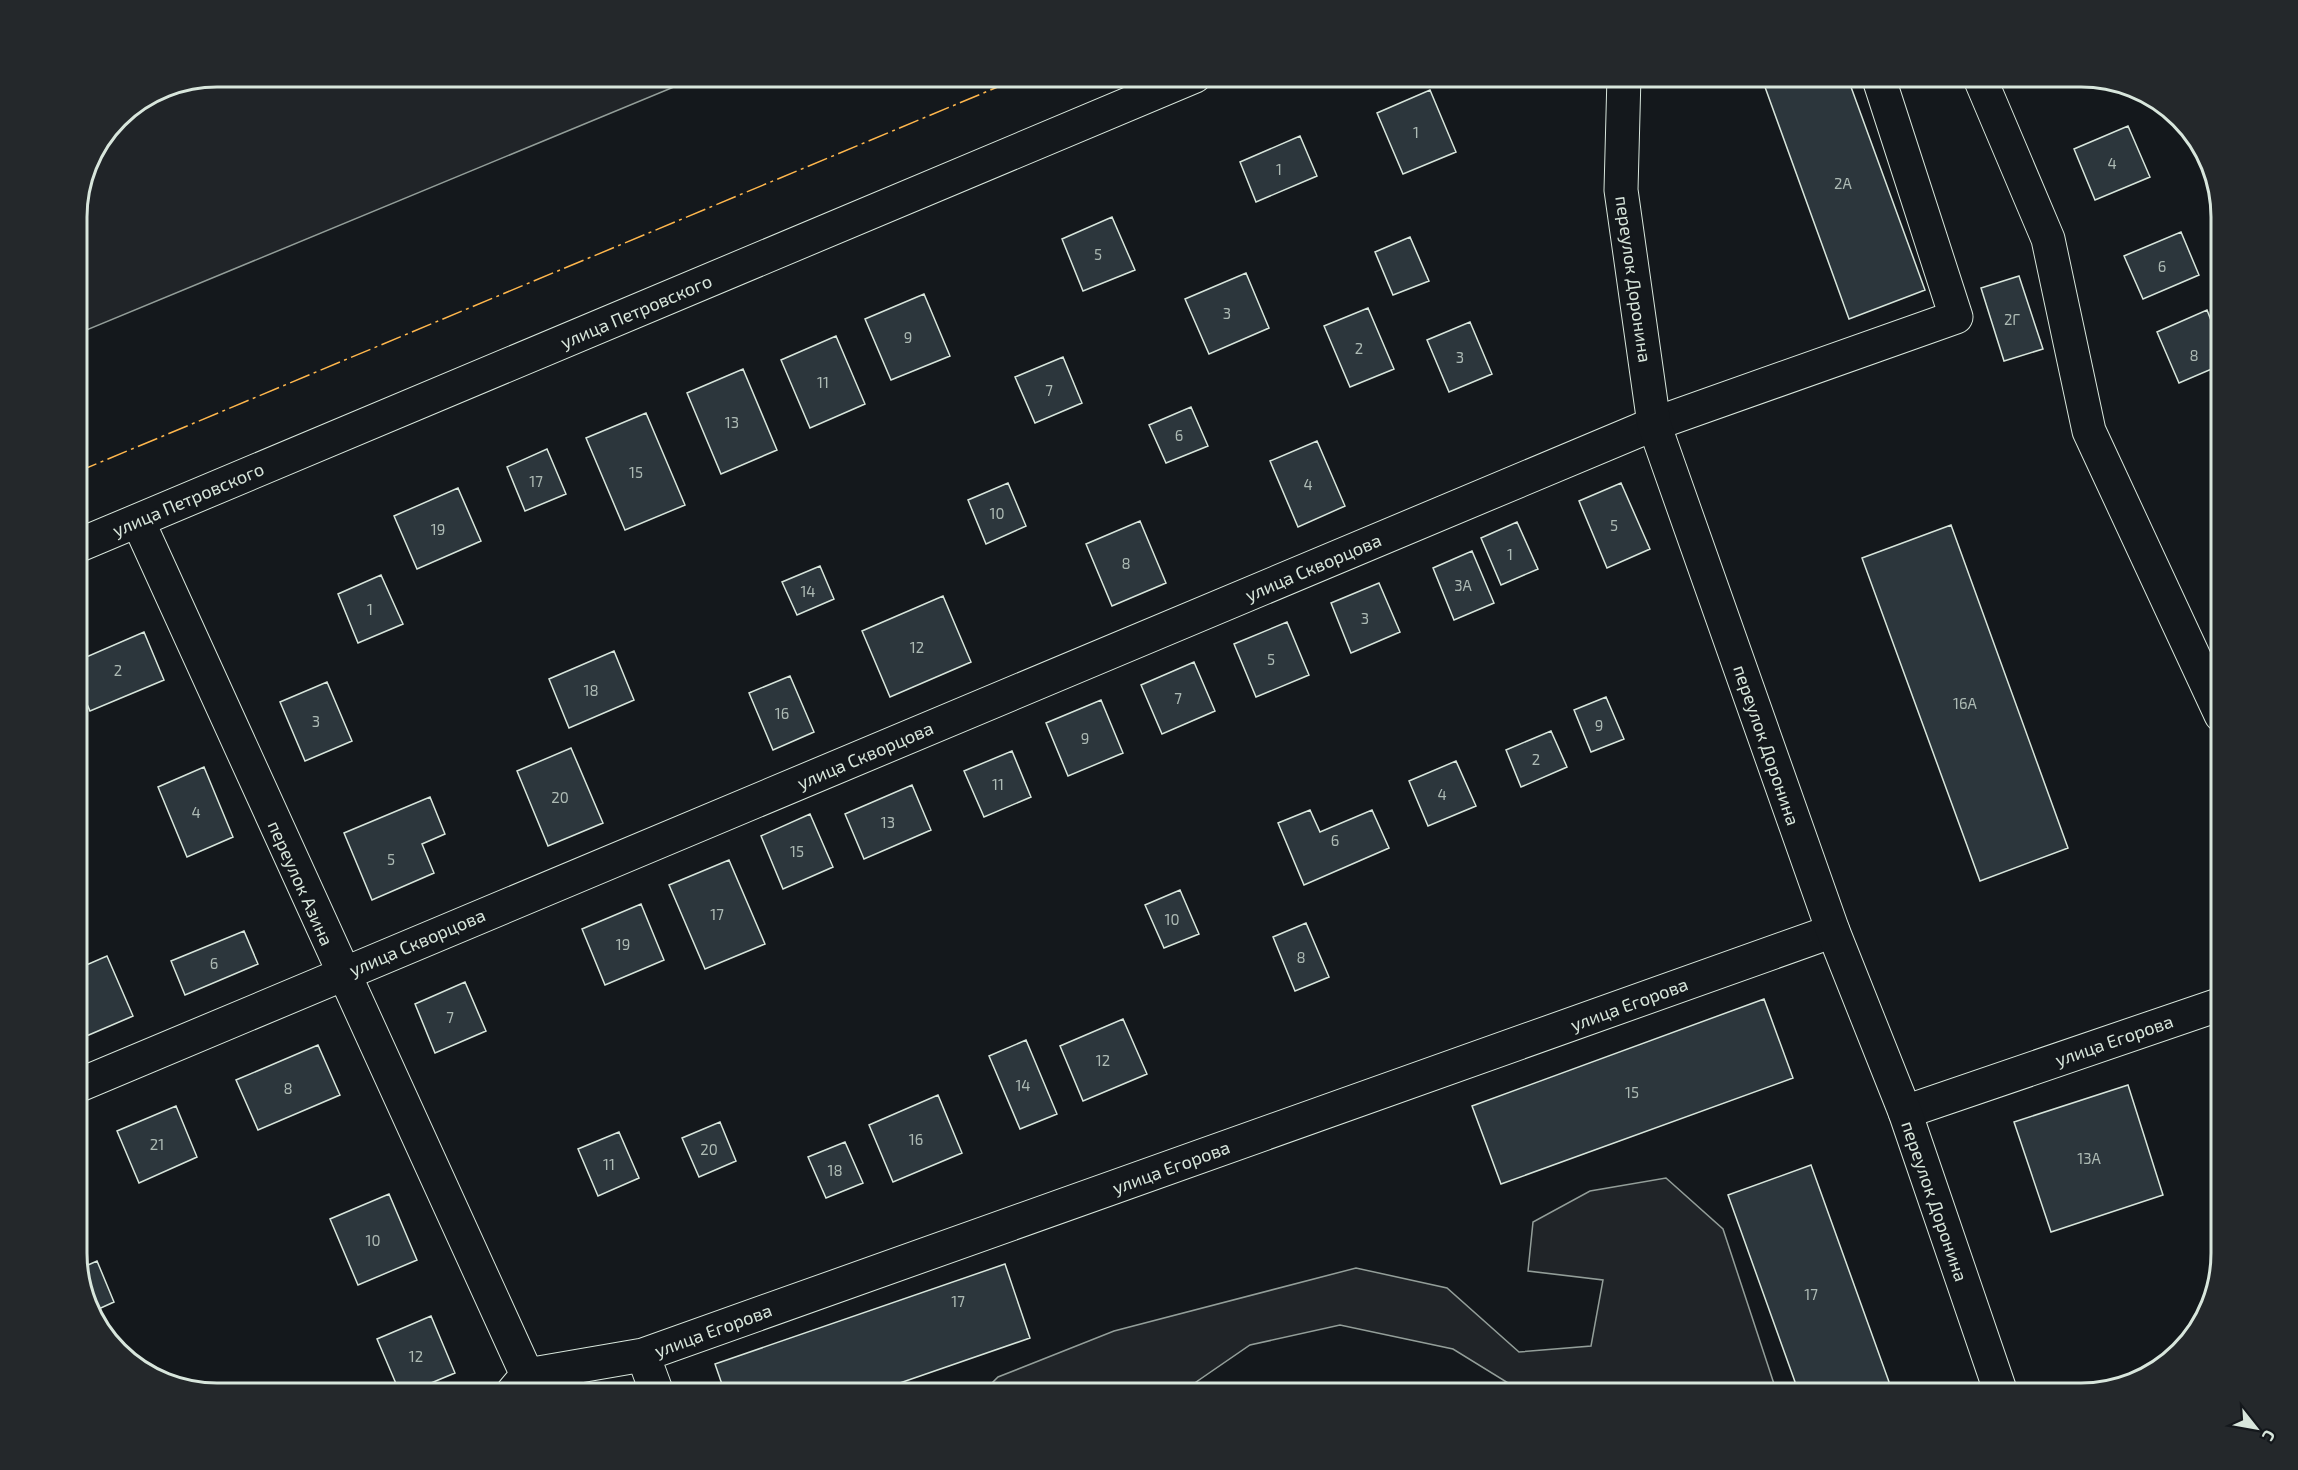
<svg xmlns="http://www.w3.org/2000/svg" width="2298" height="1470" font-family="'Exo 2',sans-serif">
	<rect width="100%" height="100%" fill="#14181c"/>
	<path fill="#202428" stroke="#939e99" stroke-width="1.5" d="M217,76H698V77L77,334V208L91,155L118,117L163,87Z
		M1666,1178L1723,1229L1777,1393L1521,1391L1453,1349L1340,1325L1250,1345L1180,1393H982L998,1377L1114,1331L1356,1268L1447,1288L1519,1352L1591,1346L1603,1280L1528,1271L1533,1222L1590,1191Z"/>
	<path fill="#2c363c" stroke="#d8e6dc" stroke-width="1.5" d="M1761,76H1847L1925,290L1849,319Z
		M1430,90L1456,152L1403,174L1377,113Z
		M2128,126L2150,177L2095,200L2074,149Z
		M1300,136L1317,176L1256,202L1240,162Z
		M1112,217L1135,270L1083,291L1062,239Z
		M2181,232L2199,275L2143,299L2124,256Z
		M1410,237L1429,281L1393,295L1375,252Z
		M1246,273L1269,328L1209,354L1185,299Z
		M2019,276L2043,349L2004,361L1981,288Z
		M924,294L950,356L891,380L865,319Z
		M1368,308L1394,369L1350,387L1324,326Z
		M2207,310L2221,346V365L2179,383L2157,332Z
		M1470,322L1492,374L1449,392L1427,340Z
		M836,336L865,404L810,428L781,360Z
		M1063,357L1082,403L1035,423L1015,377Z
		M743,369L777,450L721,474L687,393Z
		M1191,407L1208,446L1166,463L1149,425Z
		M646,413L685,505L625,530L586,438Z
		M1317,441L1345,506L1298,527L1270,461Z
		M547,449L566,494L525,511L507,467Z
		M1008,483L1026,526L986,544L968,500Z
		M1621,483L1650,549L1607,568L1579,501Z
		M458,488L481,541L417,569L394,516Z
		M1140,521L1166,583L1112,606L1086,544Z
		M1517,522L1538,569L1501,585L1481,538Z
		M1951,525L2068,848L1980,881L1862,558Z
		M1472,551L1494,603L1454,620L1433,568Z
		M820,566L834,599L797,615L782,582Z
		M381,575L403,624L358,643L338,594Z
		M1379,583L1400,632L1351,653L1331,603Z
		M943,596L971,662L890,697L862,631Z
		M1287,622L1309,675L1256,697L1234,644Z
		M144,632L164,680L90,711L77,681V661Z
		M614,651L634,700L569,728L549,679Z
		M1194,662L1215,711L1162,734L1141,685Z
		M790,676L814,732L773,750L749,693Z
		M327,682L352,741L305,761L280,702Z
		M1606,697L1624,739L1591,752L1574,710Z
		M1101,700L1123,753L1068,776L1046,723Z
		M1551,731L1567,767L1521,787L1506,750Z
		M571,748L603,823L548,846L517,771Z
		M1012,751L1031,797L984,817L964,771Z
		M1456,761L1476,806L1428,826L1409,781Z
		M204,767L233,837L187,857L158,787Z
		M912,785L931,830L864,859L845,814Z
		M430,797L445,834L422,844L434,873L372,900L344,833Z
		M1310,810L1320,832L1372,810L1389,848L1304,885L1278,823Z
		M810,814L833,867L783,889L761,836Z
		M729,860L765,944L705,969L669,885Z
		M1180,890L1199,934L1164,948L1145,905Z
		M641,904L664,960L605,985L582,929Z
		M1306,923L1329,977L1295,991L1273,937Z
		M244,931L258,964L185,995L171,961Z
		M107,956L133,1016L77,1040V969Z
		M465,982L486,1031L435,1053L415,1004Z
		M1764,999L1793,1078L1501,1184L1472,1106Z
		M1123,1019L1147,1074L1083,1101L1060,1046Z
		M1026,1040L1057,1114L1020,1129L989,1056Z
		M318,1045L340,1095L258,1130L236,1080Z
		M2128,1085L2163,1195L2051,1232L2014,1122Z
		M938,1095L962,1153L893,1182L869,1125Z
		M176,1106L197,1157L139,1183L117,1131Z
		M720,1122L736,1161L699,1177L682,1138Z
		M619,1132L639,1178L598,1196L578,1149Z
		M845,1142L863,1183L826,1198L808,1157Z
		M1811,1165L1893,1393H1799L1728,1195Z
		M389,1194L417,1260L358,1285L330,1219Z
		M97,1261L114,1302L92,1312L79,1269Z
		M1005,1264L1030,1338L871,1393H725L715,1364Z
		M431,1316L455,1373L407,1393H400L377,1339Z"/>
	<g fill="none" stroke-linecap="round" stroke-linejoin="round">
		<defs>
			<path id="minor" d="M1979,76L2048,239L2089,431L2221,715
				M138,521L527,1375
				M77,546L1195,76
				M77,1086L1654,424L1956,317L1878,76
				M1905,1112L2221,1004
				M643,1355L657,1393
				M512,1393L527,1375L643,1355L1833,931"/>
			<path id="major" d="M1624,76L1621,190L1654,424L1833,931L1905,1112L2001,1393"/>
		</defs>
		<use href="#minor" stroke="#d8e6dc" stroke-width="35"/>
		<use href="#major" stroke="#d8e6dc" stroke-width="35"/>
		<use href="#minor" stroke="#14181c" stroke-width="33"/>
		<use href="#major" stroke="#14181c" stroke-width="33"/>
		<path stroke="#ffb74d" stroke-width="1.5" stroke-dasharray="21 4.5 3 4.5" stroke-linecap="butt" d="M77,472L1024,76"/>
	</g>
	<g text-anchor="middle" dominant-baseline="central" stroke-width="4.5" stroke-linejoin="round" paint-order="stroke">
		<g font-size="15" fill="#adbab4">
			<text x="1416" y="132">1</text>
			<text x="2112" y="163">4</text>
			<text x="1279" y="169">1</text>
			<text x="1843" y="183">2А</text>
			<text x="1098" y="254">5</text>
			<text x="2162" y="266">6</text>
			<text x="1227" y="313">3</text>
			<text x="2012" y="319">2Г</text>
			<text x="908" y="337">9</text>
			<text x="1359" y="348">2</text>
			<text x="2194" y="355">8</text>
			<text x="1460" y="357">3</text>
			<text x="823" y="382">11</text>
			<text x="1049" y="390">7</text>
			<text x="732" y="422">13</text>
			<text x="1179" y="435">6</text>
			<text x="636" y="472">15</text>
			<text x="536" y="481">17</text>
			<text x="1308" y="484">4</text>
			<text x="997" y="513">10</text>
			<text x="1614" y="525">5</text>
			<text x="438" y="529">19</text>
			<text x="1510" y="554">1</text>
			<text x="1126" y="563">8</text>
			<text x="1463" y="585">3А</text>
			<text x="808" y="591">14</text>
			<text x="370" y="609">1</text>
			<text x="1365" y="618">3</text>
			<text x="917" y="647">12</text>
			<text x="1271" y="659">5</text>
			<text x="118" y="670">2</text>
			<text x="591" y="690">18</text>
			<text x="1178" y="698">7</text>
			<text x="1965" y="703">16А</text>
			<text x="782" y="713">16</text>
			<text x="316" y="721">3</text>
			<text x="1599" y="725">9</text>
			<text x="1085" y="738">9</text>
			<text x="1536" y="759">2</text>
			<text x="998" y="784">11</text>
			<text x="1442" y="794">4</text>
			<text x="560" y="797">20</text>
			<text x="196" y="812">4</text>
			<text x="888" y="822">13</text>
			<text x="1335" y="840">6</text>
			<text x="797" y="851">15</text>
			<text x="391" y="859">5</text>
			<text x="717" y="914">17</text>
			<text x="1172" y="919">10</text>
			<text x="623" y="944">19</text>
			<text x="1301" y="957">8</text>
			<text x="214" y="963">6</text>
			<text x="450" y="1017">7</text>
			<text x="1103" y="1060">12</text>
			<text x="1023" y="1085">14</text>
			<text x="288" y="1088">8</text>
			<text x="1632" y="1092">15</text>
			<text x="916" y="1139">16</text>
			<text x="157" y="1144">21</text>
			<text x="709" y="1149">20</text>
			<text x="2089" y="1158">13А</text>
			<text x="609" y="1164">11</text>
			<text x="835" y="1170">18</text>
			<text x="373" y="1240">10</text>
			<text x="1811" y="1294">17</text>
			<text x="958" y="1301">17</text>
			<text x="416" y="1356">12</text>
		</g>
		<g font-size="18" fill="#d8e6dc" stroke="#14181c">
			<text transform="translate(1634 279) rotate(82)">переулок Доронина</text>
			<text transform="translate(636 311) rotate(-23)">улица Петровского</text>
			<text transform="translate(188 499) rotate(-23)">улица Петровского</text>
			<text transform="translate(1313 567) rotate(-23)">улица Скворцова</text>
			<text transform="translate(1767 745) rotate(71)">переулок Доронина</text>
			<text transform="translate(865 755) rotate(-23)">улица Скворцова</text>
			<text transform="translate(301 883) rotate(66)">переулок Азина</text>
			<text transform="translate(417 942) rotate(-23)">улица Скворцова</text>
			<text transform="translate(1629 1004) rotate(-20)">улица Егорова</text>
			<text transform="translate(2114 1040) rotate(-19)">улица Егорова</text>
			<text transform="translate(1171 1167) rotate(-20)">улица Егорова</text>
			<text transform="translate(1935 1201) rotate(71)">переулок Доронина</text>
			<text transform="translate(713 1330) rotate(-20)">улица Егорова</text>
		</g>
	</g>
	<path d="M0 0H2298V1470H0ZM217 87H2081A130 130 0 0 1 2211 217V1253A130 130 0 0 1 2081 1383H217A130 130 0 0 1 87 1253V217A130 130 0 0 1 217 87Z" fill="#24282b" fill-rule="evenodd"/>
	<path fill="none" stroke="#d8e6dc" stroke-width="3" d="M217 87H2081A130 130 0 0 1 2211 217V1253A130 130 0 0 1 2081 1383H217A130 130 0 0 1 87 1253V217A130 130 0 0 1 217 87Z"/>
	<g transform="translate(2256 1428) rotate(121)" stroke="#14181c" stroke-width="4.5" paint-order="stroke">
	<path d="M0-4.5L10 22L0 15L-10 22Z" fill="#d8e6dc"/>
	<text y="-9" font-size="16" font-weight="bold" text-anchor="middle" fill="#d8e6dc">С</text>
	</g>
</svg>
